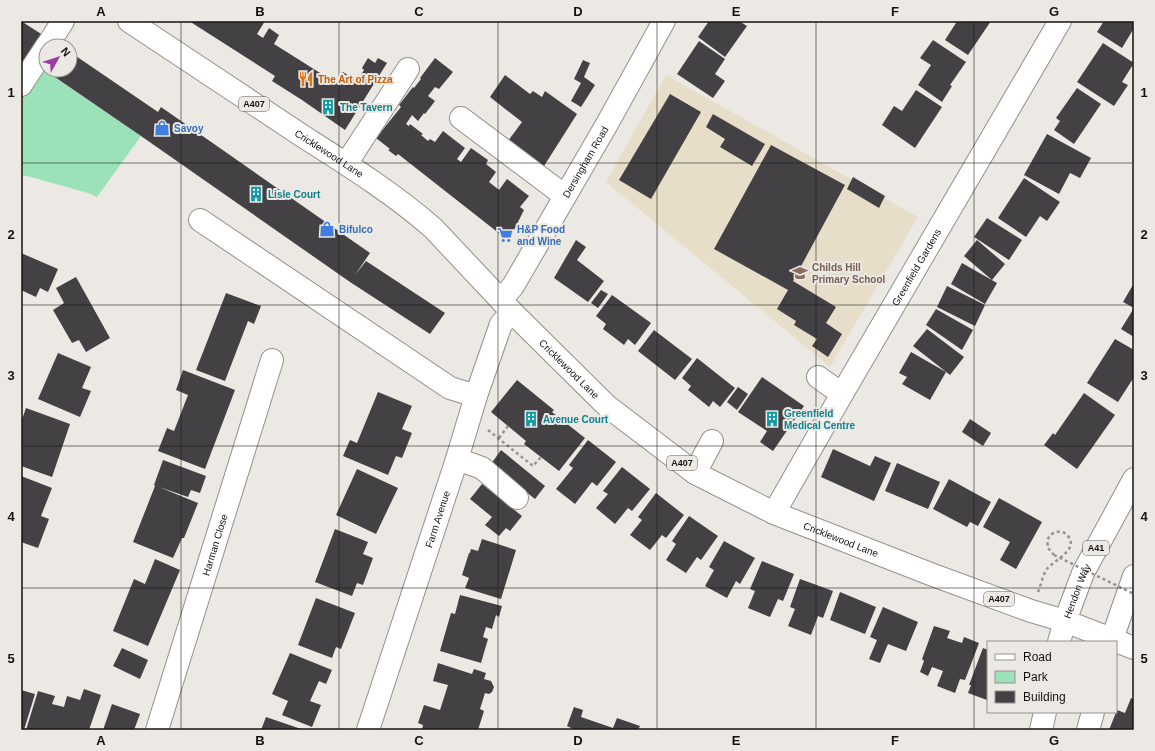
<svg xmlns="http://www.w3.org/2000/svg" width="1155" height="751" font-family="Helvetica,sans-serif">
	<rect width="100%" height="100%" fill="#ece8e4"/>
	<path fill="#e7dec9" d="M666,75L918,217L830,367L606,182Z"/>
	<path fill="#9be2b9" d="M38,66L141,136L97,197L88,193L31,177L21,175V95Z"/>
	<path fill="#444145" d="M21,21L49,39L21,78Z
		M189,21H265L257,34L263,38L269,28L279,35L274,44L336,83L343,72L357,81L364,70L362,68L368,58L375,63L378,58L387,63L345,130L302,100L272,81L275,76Z
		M709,21H739L747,26L725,57L698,37Z
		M954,21H991L968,55L945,40L956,23Z
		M1104,21H1134V28L1122,48L1097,32Z
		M933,40L966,62L950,85L952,86L942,102L918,85L931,65L920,58Z
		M699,41L725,59L715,74L725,81L713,98L677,74Z
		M1103,43L1134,63L1122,82L1128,85L1114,106L1077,82Z
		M70,52L158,112L161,107L370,253L355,275L366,261L445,313L430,334L350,282L141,136L46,71L47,70H70Z
		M435,58L453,72L439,89L435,87L428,96L435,101L425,114L424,113L418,121L412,115L406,124L409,126L410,124L423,134L421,135L428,141L430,139L435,142L443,131L465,148L457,159L461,162L471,148L488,160L486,164L496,172L489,182L499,190L507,179L529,196L520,207L524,210L512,234L505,238L398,154L396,156L388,150L390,149L376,138L401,107L399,105L413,87L414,88L421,79L420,78Z
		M583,60L590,63L584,77L595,85L581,107L571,101L581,83L574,79Z
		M505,75L530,94L533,91L542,97L545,91L577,114L544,166L518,149L508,141L522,122L490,97Z
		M1077,88L1101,104L1074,144L1054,130L1060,121L1056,118Z
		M916,90L942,107L915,148L882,125L894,106L902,111Z
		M670,94L701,112L651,199L619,180Z
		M713,114L765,144L752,166L720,147L725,139L706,127Z
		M1047,134L1091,158L1080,178L1070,173L1059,194L1024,175Z
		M771,145L845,185L793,281L836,307L826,323L842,334L828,357L812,346L817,339L794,325L796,321L777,309L788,290L714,249Z
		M853,177L885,196L879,208L847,189Z
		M1024,178L1060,202L1047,221L1040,216L1026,237L998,218Z
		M987,218L1022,240L1009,260L974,237Z
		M576,240L586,247L577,260L604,281L588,302L554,278Z
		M977,240L1005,264L992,280L964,256Z
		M21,253L58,269L48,292L40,288L36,297L21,290Z
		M962,263L997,283L985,304L951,284Z
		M76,277L110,338L86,352L79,340L72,343L53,310L64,303L56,288Z
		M1134,283V337L1121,329L1134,308L1123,302Z
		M947,286L985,305L975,326L937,307Z
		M601,290L608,294L598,308L591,303Z
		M226,293L261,306L254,324L248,321L225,381L196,370Z
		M612,295L651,323L635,345L628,339L624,345L603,329L606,324L596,316Z
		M936,309L973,330L962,350L926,325Z
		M927,329L964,357L950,375L913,346Z
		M654,330L692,359L675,380L638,351Z
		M1115,339L1134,350V377L1118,402L1087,383Z
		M911,352L946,372L930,400L902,384L907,377L899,373Z
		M58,353L91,367L82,388L91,391L80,417L38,399Z
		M697,358L735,388L720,407L713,401L709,407L688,390L691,386L682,378Z
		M183,370L235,390L205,469L158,451L167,428L174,431L188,395L176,390Z
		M762,377L804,406L773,451L760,442L767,431L738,412Z
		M517,380L554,410L552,412L585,438L559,471L524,444L526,441L491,412Z
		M738,387L748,394L737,410L727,402Z
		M378,392L412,406L402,429L412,433L402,458L396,456L388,475L343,456L350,440L357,443Z
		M1084,393L1115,415L1077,469L1044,445L1053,433L1055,435Z
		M26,408L70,424L52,477L21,466V422Z
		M970,419L991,433L983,446L962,432Z
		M588,440L616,462L597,486L592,482L575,504L556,489L573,468L569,465Z
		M833,449L870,466L875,456L891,463L874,501L821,477Z
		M501,450L545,486L535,499L491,464Z
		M163,460L206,476L200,493L191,490L188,497L159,487L198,503L184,538H182L173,558L133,542L155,486L154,485Z
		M897,463L940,482L928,509L885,491Z
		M622,467L650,489L632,511L628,508L615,524L596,508L608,494L603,491Z
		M357,469L398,488L376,534L336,515Z
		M21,476L52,488L41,516L49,519L38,548L21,542Z
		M949,479L991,502L978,526L970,522L967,527L933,509Z
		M482,484L522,516L510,531L506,528L499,536L485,525L492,517L470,499Z
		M656,493L684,515L666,538L662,535L650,550L630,535L642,520L638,517Z
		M999,498L1042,522L1016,569L1000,560L1010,542L983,527Z
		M689,516L718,536L701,560L697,557L686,573L666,560L676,544L672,541Z
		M335,529L368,542L363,554L373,558L363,585L357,583L352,596L315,582Z
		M482,539L516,550L501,599L465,588L469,578L462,575L469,553H470L471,549L478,551Z
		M724,541L755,558L740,584L736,581L727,598L705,586L714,570L709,567Z
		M155,559L180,570L148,646L113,631L134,579L145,584Z
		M762,561L794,574L783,601L778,599L770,617L748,608L755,591L750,589Z
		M800,579L833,591L823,618L818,616L811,635L788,626L795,609L790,607Z
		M840,592L876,607L865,634L830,620Z
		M460,595L502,606L499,617L496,615L492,629L486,627L483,637L488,639L481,663L440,651L451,613L455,614Z
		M316,598L355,613L341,649L336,647L332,658L298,645Z
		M883,607L918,622L906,651L888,644L880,663L869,659L877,640L870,637Z
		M934,626L950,631L947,638L962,643L964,637L979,643L965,680L960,679L955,693L937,686L943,671L932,667L928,676L920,672L924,661L922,659Z
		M122,648L148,660L140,679L113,666Z
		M983,648L988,650L987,700L968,693L971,685H969Z
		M290,653L332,670L326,684L319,681L310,701L321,705L312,727L282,715L288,701L272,694Z
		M438,663L472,674L474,669L486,673L484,679L491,681L494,687L492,692L489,694L485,693L480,709L484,711L478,730H422L423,725L418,723L424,705L440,710L448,685L433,681Z
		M84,689L101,695L89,730H26L38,691L55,696L52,704L64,707L67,696L80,700Z
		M21,690L35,694L24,730H21Z
		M1131,698L1134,699V730H1109L1117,710L1125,713Z
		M112,704L140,714L134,730H103Z
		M574,707L583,710L581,717L613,728L617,718L640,726L638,730H575L567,726Z
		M266,717L304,730H261Z"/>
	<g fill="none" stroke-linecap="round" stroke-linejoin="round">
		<defs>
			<g id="minor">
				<path d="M47,46L63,21"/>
				<path d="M21,85L46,47"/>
				<path d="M461,118L565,196"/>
				<path d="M346,164L408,69"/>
				<path d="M200,220L450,388L476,396"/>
				<path id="s1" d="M501,300L513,286L607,124L664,21"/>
				<path d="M818,377L842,394"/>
				<path d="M457,459L482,468L517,498"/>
				<path d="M695,473L712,441"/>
				<path id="s2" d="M774,513L842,394L1060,21"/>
				<path id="s3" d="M157,730L272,360"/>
				<path id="s4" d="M368,730L457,459L476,396L501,324L512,312"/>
			</g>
			<g id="major">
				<path id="s5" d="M129,21C187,60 246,98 304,137C348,165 393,193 433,228L512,312L607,406L695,473L774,513L933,575L1031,611L1065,621L1134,648"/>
			</g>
			<g id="highway">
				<path id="s6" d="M1059,642L1065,621L1083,573L1134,479"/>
				<path d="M1111,642L1134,576"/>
				<path d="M1041,730L1045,712"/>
				<path d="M1088,730L1093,712"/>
			</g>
		</defs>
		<use href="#minor" stroke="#93908c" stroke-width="24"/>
		<use href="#major" stroke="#93908c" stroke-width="24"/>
		<use href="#highway" stroke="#93908c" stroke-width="24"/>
		<path stroke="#969390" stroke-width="2.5" stroke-dasharray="3 3" stroke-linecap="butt" d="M488,430L533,466L541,457
			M499,438L508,426
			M1038,592C1041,585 1043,574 1047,569C1054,560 1079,550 1068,536C1063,529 1051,531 1048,539C1047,542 1048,546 1048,548L1054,555"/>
		<use href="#minor" stroke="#fff" stroke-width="22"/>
		<use href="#major" stroke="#fff" stroke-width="22"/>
		<use href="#highway" stroke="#fff" stroke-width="22"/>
		<path stroke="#969390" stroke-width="2.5" stroke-dasharray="3 3" stroke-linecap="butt" d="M1054,555L1134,594"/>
	</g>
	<path fill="none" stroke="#141211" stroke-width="1" stroke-opacity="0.55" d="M181,21V730M339,21V730M498,21V730M657,21V730M816,21V730M974,21V730M21,163H1134M21,305H1134M21,446H1134M21,588H1134"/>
	<defs>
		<symbol id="restaurant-bare" viewBox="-9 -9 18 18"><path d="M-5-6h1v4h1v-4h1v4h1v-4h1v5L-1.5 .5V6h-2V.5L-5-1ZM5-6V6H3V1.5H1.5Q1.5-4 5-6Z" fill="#e8710a" stroke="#ece8e4" stroke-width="2.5" paint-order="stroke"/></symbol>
		<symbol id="building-bare" viewBox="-9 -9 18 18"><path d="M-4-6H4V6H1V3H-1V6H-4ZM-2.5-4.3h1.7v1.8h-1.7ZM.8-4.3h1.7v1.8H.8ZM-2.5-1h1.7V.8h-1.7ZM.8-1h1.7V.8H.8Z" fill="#0f9aa8" stroke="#ece8e4" stroke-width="2.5" paint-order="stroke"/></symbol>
		<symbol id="shop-bare" viewBox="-9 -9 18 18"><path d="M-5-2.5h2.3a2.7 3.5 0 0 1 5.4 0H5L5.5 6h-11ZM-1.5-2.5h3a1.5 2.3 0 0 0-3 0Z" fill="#3f7fe0" stroke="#ece8e4" stroke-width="2.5" paint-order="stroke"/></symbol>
		<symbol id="supermarket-bare" viewBox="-9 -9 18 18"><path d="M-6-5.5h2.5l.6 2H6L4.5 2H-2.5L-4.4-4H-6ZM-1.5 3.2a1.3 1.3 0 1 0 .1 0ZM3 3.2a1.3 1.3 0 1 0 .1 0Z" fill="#3f7fe0" stroke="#ece8e4" stroke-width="2.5" paint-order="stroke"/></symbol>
		<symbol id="school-bare" viewBox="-9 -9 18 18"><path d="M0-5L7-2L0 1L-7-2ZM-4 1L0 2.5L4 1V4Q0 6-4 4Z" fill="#8d6e63" stroke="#ece8e4" stroke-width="2.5" paint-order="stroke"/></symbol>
	</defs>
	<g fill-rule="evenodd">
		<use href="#restaurant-bare" x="295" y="68" width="22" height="22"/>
		<use href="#building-bare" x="317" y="96" width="22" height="22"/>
		<use href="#shop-bare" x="151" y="117" width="22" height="22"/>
		<use href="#building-bare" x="245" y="183" width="22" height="22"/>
		<use href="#shop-bare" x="316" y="218" width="22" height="22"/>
		<use href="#supermarket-bare" x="494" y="224" width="22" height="22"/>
		<use href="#school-bare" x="789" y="262" width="22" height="22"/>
		<use href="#building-bare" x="520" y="408" width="22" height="22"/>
		<use href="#building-bare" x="761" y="408" width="22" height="22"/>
	</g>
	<g text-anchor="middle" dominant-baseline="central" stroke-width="4" stroke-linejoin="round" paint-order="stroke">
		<g fill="#ece8e4" stroke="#555250" stroke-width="1">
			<rect x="239" y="97" width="30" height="14" rx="3"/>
			<rect x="667" y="456" width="30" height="14" rx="3"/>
			<rect x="1083" y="541" width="26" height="14" rx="3"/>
			<rect x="984" y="592" width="30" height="14" rx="3"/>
		</g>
		<g font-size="9" font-weight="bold" fill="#141211">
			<text x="254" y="104">A407</text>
			<text x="682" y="463">A407</text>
			<text x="1096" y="548">A41</text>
			<text x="999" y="599">A407</text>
		</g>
		<g font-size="10" font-weight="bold" fill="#c56008" stroke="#ece8e4" text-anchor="start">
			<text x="318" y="79">The Art of Pizza</text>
		</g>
		<g font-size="10" font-weight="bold" fill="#0d838f" stroke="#ece8e4" text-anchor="start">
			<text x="340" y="107">The Tavern</text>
			<text x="268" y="194">Lisle Court</text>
			<text x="784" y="413">Greenfield<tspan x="784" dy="12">Medical Centre</tspan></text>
			<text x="543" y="419">Avenue Court</text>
		</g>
		<g font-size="10" font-weight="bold" fill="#366cbe" stroke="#ece8e4" text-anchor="start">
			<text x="174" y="128">Savoy</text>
			<text x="339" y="229">Bifulco</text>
			<text x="517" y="229">H&amp;P Food<tspan x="517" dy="12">and Wine</tspan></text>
		</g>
		<g font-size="10" fill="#141211" stroke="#ece8e4">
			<text stroke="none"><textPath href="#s5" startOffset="240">Cricklewood Lane</textPath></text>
			<text stroke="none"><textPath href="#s1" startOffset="162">Dersingham Road</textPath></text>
			<text stroke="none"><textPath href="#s2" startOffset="284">Greenfield Gardens</textPath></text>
			<text stroke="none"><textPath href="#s5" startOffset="564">Cricklewood Lane</textPath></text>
			<text stroke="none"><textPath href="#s4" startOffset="222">Farm Avenue</textPath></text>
			<text stroke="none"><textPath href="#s5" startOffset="888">Cricklewood Lane</textPath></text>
			<text stroke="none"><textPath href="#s3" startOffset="194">Harman Close</textPath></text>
			<text stroke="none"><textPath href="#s6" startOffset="54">Hendon Way</textPath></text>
		</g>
		<g font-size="10" font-weight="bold" fill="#785e54" stroke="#ece8e4" text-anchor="start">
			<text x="812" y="267">Childs Hill<tspan x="812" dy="12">Primary School</tspan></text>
		</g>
	</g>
	<rect width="1155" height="751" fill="none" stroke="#ece8e4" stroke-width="44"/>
	<rect x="987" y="641" width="130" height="72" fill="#ece8e4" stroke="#969290"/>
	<rect x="995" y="654" width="20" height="6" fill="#ffffff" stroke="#969290"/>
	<text x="1023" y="661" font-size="12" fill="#141211">Road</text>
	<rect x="995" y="671" width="20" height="12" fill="#9be2b9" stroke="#969290"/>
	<text x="1023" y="681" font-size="12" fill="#141211">Park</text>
	<rect x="995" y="691" width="20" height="12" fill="#444145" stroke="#969290"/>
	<text x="1023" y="701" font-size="12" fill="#141211">Building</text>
	<g transform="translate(58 58) rotate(51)"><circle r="19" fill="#ece8e4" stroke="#969290"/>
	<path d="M0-3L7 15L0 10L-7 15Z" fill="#9c3da6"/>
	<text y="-6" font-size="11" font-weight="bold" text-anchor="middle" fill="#141211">N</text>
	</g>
	<rect x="22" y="22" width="1111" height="707" fill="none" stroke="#141211" stroke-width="1.5"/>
	<g font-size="13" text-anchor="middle" font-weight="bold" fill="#141211">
		<text x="101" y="16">A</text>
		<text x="260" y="16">B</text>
		<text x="419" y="16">C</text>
		<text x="578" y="16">D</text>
		<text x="736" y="16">E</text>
		<text x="895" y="16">F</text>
		<text x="1054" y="16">G</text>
		<text x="11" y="97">1</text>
		<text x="1144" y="97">1</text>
		<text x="11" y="239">2</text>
		<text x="1144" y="239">2</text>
		<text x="11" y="380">3</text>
		<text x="1144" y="380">3</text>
		<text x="11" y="521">4</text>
		<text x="1144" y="521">4</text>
		<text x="11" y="663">5</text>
		<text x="1144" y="663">5</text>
		<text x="101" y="745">A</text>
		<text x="260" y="745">B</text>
		<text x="419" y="745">C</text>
		<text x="578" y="745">D</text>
		<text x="736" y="745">E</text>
		<text x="895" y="745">F</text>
		<text x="1054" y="745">G</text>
	</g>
</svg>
